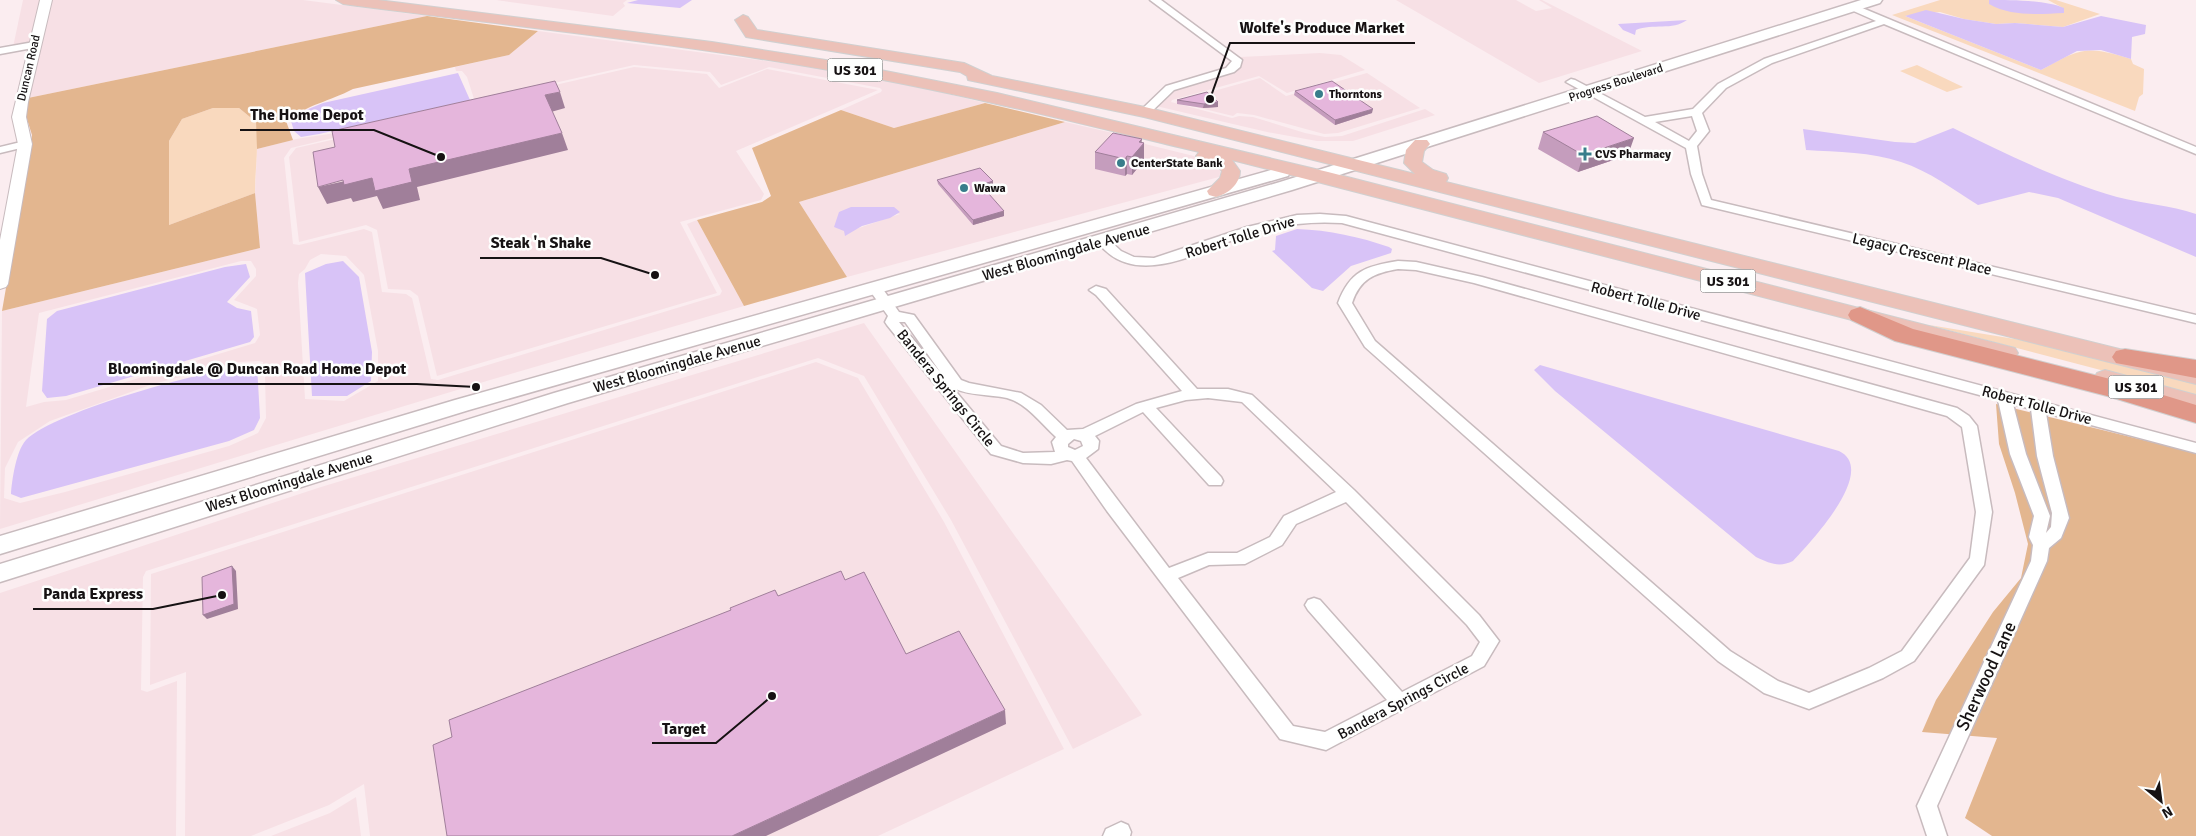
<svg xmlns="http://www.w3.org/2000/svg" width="2196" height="836" font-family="Signika,sans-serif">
	<rect width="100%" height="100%" fill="#fbedf0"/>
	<path fill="#f7e0e5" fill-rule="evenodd" d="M23,0H41L29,44L13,47Z
		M51,0H303L427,16L28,98Z
		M496,0H627L623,3L625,6L613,16Z
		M1396,0H1516L1536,11L1552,8L1539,0H1542L1642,51L1539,83Z
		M538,31L818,68L915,86L985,103L894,128L841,110L881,92L882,90L880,88L769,67L721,85L710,72L634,65L466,103L474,99L467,77L462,71H456L455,67L509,55Z
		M1320,53L1341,55L1365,70L1287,93L1259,76L1172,100L1171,102L1232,118L1239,116L1253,117L1305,133L1325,137L1342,136L1425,109L1435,115L1353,141H1317L1267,132L1156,106L1170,93L1179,88L1234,72L1242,64L1240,57Z
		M634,67L707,74L719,88L767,69L878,90L736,151L764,194L761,200L680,222L717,293L437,376L418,296L410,290L388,289L377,230L366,225L299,242L289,157L296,148L393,126V122Z
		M1367,73L1420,108L1338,133L1324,134L1254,115L1237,113L1233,116L1175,102L1260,78L1286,96Z
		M1065,122L1126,136L1133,141L1210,160L1222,166L1219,177L847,277L799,202ZM851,207L873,208L900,214L856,229L844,231Z
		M388,125L291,148L284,158L293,244L299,245L364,229L372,232L382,292L406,294L412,298L431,379L438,380L720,295L722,291L687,224L697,220L744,306L490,380L0,529L2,311L260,248L255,193L257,149L296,139ZM321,254L346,256L364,275L378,351V381L344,401L305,399L298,283L299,274L305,269L310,260ZM241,261H251L256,269V276L234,300L257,309L260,335L255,343L66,400L44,402L26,407L39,313ZM259,361L263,362L265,375L266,418L258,433L229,446L65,492L20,503L4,498L5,468L18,442L50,421L153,384L238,362Z
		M864,323L1142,715L1073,749L951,520L864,376L818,358L146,571L143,577L141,690L147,692L177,681L176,836H0V593L321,487Z
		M816,362L858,378L944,522L1064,749L878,836H370L364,784L329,805L251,836H185L186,672L150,685L151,574Z
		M356,797L361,836H271L330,813Z"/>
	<path fill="#f9d9be" d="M1940,0H1989V4L2063,8L2048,0H2056L2100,14L2063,27L2015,23L1996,24L1964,19L1940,12L1905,16L2041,70C2081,48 2086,45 2131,59L2133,64L2144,69L2143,94L2139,97L2135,111L1892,15Z
		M1917,65L1963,87L1947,92L1900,71Z
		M213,108H239L256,122C259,146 255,169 255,193L169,225V141L182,119Z
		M1929,325L2027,341L2196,383V395Z"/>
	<path fill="#e3b68f" d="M427,16L538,31L509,55L353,89C328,102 309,104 286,121L293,140L257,149L256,122L239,108H213L182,119L169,141V225L255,193L260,248L2,311L31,143L32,135L26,116L28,98Z
		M985,103L1065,122L799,202L847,277L744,306L697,220L762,202L771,196L752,148L841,110L894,128Z
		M1996,404L2196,453V836H1992L1965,818L1997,738L1922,732L1936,700L1993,612L2021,578L2028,544L2015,493L1999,444Z"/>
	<path fill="#d8c3f7" d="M638,0H692L680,8L627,3Z
		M1989,0C2011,0 2046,0 2064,8V13C2039,14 2012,17 1989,4Z
		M1926,10L1964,19L1996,24L2015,23L2063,27L2101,16L2146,25L2145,34L2132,37L2131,59L2101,50L2077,51L2041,70L1905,16Z
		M1687,20C1672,31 1653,23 1636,30L1635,35L1623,30L1618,24Z
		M458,73L470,100L319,134L301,137L294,131L291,121L306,110L323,103Z
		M1953,128C2008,155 2059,180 2117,197C2143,204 2170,205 2196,214V257L2058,198L2029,192L1978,205C1954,190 1929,171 1901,162C1872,152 1837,152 1806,150L1803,129L1895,142L1915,143Z
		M851,207H894L900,212L890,218L862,226L845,236L844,231L834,227L839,212Z
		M1297,229C1329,230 1360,237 1389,247L1392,249L1391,253L1351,266L1323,291L1312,288L1272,251L1275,250L1276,236Z
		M343,261L359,277L372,352L371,381L347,396H312L305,273L326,264Z
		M246,264L250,277L227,302L237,308L251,311L254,337L250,342L66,396L47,398L42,391L47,319L57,311L225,267Z
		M257,365L260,418L254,430L229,441L21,498L11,494C12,480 16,451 26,440C55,411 214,367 257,365Z
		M1540,365L1839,451C1879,470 1809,544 1793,561C1779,568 1769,563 1756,557L1555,391L1534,370Z"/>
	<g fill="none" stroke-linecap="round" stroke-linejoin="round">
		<defs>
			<path id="minor" d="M1150,0H1161L1242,60L1240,67L1234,72L1174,90L1149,114L1145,115L1140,112L1141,110L1166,86L1226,68L1232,61Z
				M1849,5H1855L2196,147V154L1884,24L1772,63L1726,88L1702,113L1709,131L1697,146L1702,174L1711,200L2196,315V323L1702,205L1691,174L1686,148L1566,82L1571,79L1575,80L1645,117L1693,109L1718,84L1764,59L1876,21L1849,9ZM1692,116L1697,131L1689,141L1655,122Z
				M34,42L38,43V47L0,54V48Z
				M25,141L29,142V146L0,153V147Z
				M1320,214L1346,216L2196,443V453L2046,413L2053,456L2069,518L2061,538L2049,548L2047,561L1937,806L1947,836H1927L1917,806L2031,561L2033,545L2029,537L2034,516L2010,454L1998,400L1342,223C1313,221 1286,224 1258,231C1210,245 1136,295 1097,241L1099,238H1107L1121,251L1134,257L1154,258L1247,227L1297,215ZM2013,404L2031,409L2037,456L2052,513L2051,527L2046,533L2050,516L2026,454Z
				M1398,261L1416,262L1482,277L1957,408L1969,416L1977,426L1992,512L1984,565L1914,661L1883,678L1809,709L1764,693L1718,661L1365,347L1338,303C1350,271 1366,266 1398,261ZM1398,269L1416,270L1474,283L1947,416L1962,427L1976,512L1970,558L1902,651L1869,668L1809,693L1778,681L1730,651L1375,341L1352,303C1360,279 1374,273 1398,269Z
				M875,284L880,285L899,312L914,315L961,380L969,383L1021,393L1041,405L1067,430L1083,429L1136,404L1182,391L1096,295L1089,290L1096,286L1106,289L1197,389H1228L1252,395L1354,490L1479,615L1499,641L1484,666L1326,750L1280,739L1107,511L1072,461L1067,460L1051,464L1023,463L991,454L887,325L885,322L888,316L868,288ZM899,322H905L941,373ZM953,388C970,396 989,394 1007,398C1028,404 1041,424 1056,437L1052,442L1055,452L1023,453L1001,446ZM1208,398L1242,402L1336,492L1284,516L1270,537L1237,553H1208L1169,568L1086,458L1098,449L1099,441L1095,436L1143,412L1209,485H1221L1223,481L1221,477L1156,408L1186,400ZM1074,439L1081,441L1083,446L1075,450L1068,447V444ZM1346,502L1467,625L1480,642L1472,656L1402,692L1320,600L1314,598L1308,600L1305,605L1308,610L1387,700L1325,732L1293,726L1178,578L1209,565L1245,564L1282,545L1296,524Z
				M1121,822L1128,825L1131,832L1130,836H1103L1106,829Z"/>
			<path id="tertiary" d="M40,0H52L28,102L26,117L32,144L8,284L6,287L0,289V240L18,144L12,117Z"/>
			<path id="secondary" d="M1861,0H1882L1880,3L1292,190L568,403L0,582V564L554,393L1280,182Z
				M1282,167L1288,168L1290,172L1288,176L469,410L0,554V536L455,400Z"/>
			<path id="primary" d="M336,0H378L712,42L845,63L997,93L1328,172L2007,346L2015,348L2018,353L2015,358L2007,360L1232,160L1240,171C1240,184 1228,194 1216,197L1209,195L1207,191L1220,178L1222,171C1215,162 1202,165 1196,156L1199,152C1082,124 964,94 845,73C679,43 510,26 343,4Z
				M743,15L748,17L757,30L964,63L992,76L1145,107L1415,174L1404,163L1406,150L1415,140H1427L1430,144L1424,151L1422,162L1433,170L1446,174L1448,178L1446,182L2196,368V384L1144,117L968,80L967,76L960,72L746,37L735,20Z
				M2105,370L2196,395V411L2097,383L2094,378L2097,373Z"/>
			<path id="motorway" d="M1860,307L1913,329L2114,380L2196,405V423L2107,396L1895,341L1851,320L1848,315L1851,310Z
				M2125,349L2196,360V378L2116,363L2112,357L2116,351Z"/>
		</defs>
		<use href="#minor" stroke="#c8bbbe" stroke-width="3"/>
		<use href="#tertiary" stroke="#c8bbbe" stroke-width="2"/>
		<use href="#secondary" stroke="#c8bbbe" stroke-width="3"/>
		<use href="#primary" stroke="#d0d0d0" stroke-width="2"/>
		<use href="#motorway" stroke="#d0d0d0" stroke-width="2"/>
		<use href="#minor" fill="#fff" fill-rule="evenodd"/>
		<use href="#tertiary" fill="#fff" fill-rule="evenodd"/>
		<use href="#secondary" fill="#fff" fill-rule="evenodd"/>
		<use href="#primary" fill="#ecc1b8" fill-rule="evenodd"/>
		<use href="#motorway" fill="#e09788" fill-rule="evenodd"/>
	</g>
	<path fill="#c59dbd" d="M1295,91L1372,113L1335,125L1294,95Z
		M1177,100L1218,102V107L1203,108L1177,104Z
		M1543,132L1628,155L1578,172L1538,149Z
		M1142,142L1144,143V160L1132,175L1127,174L1125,176L1095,169V152Z
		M937,180L993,181V186L984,189L1004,216L973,225L938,184Z"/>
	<path fill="#a07f9a" d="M560,92L565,108L551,112L545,95Z
		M1218,102V107L1203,108L1204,104Z
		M1373,109L1372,113L1335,125V120Z
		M562,133L568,150L417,187L420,200L383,209L377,196L353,202L351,198L327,204L318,187Z
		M1634,138L1628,155L1578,172L1583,155Z
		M1142,139L1141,147L1144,143V160L1132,175V157L1139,142Z
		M1127,156V174L1125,176V159Z
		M993,181V186L981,190V185Z
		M1004,211V216L973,225V220Z
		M232,566L236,571L238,609L207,619L203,615Z
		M1005,710L1006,724L766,836H732Z"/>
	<path fill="#e5b6dc" stroke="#a07f9a" d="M555,81L560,92L545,95L562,133L409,169L412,182L375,191L372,178L344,185L343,180L318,187L313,152L335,147L332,131Z
		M1332,81L1373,109L1335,120L1295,91Z
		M1207,92L1218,102L1204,104L1177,100Z
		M1597,116L1634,138L1583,155L1543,132Z
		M1113,133L1142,139L1139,142L1144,143L1132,157L1127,156L1125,159L1095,152Z
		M980,168L993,181L981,185L1004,211L973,220L937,180Z
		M232,566L234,604L203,615L202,577Z
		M841,571L845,580L864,572L906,654L959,631L1005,710L732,836H447L433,745L452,737L449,720L731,610L730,608L775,590L778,596Z"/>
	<g fill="#387d8b" stroke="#fefffe" stroke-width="2">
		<circle cx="1319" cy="94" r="5"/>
		<path d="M1582.5 146.5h5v5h5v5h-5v5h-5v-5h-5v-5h5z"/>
		<circle cx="1121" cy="163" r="5"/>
		<circle cx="964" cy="188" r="5"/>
	</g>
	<g text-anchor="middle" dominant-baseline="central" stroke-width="5" stroke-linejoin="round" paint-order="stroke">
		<g font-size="12" fill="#161213" stroke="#fefffe">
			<text transform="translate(29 68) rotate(-77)">Duncan Road</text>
			<text transform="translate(1616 83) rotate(-18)">Progress Boulevard</text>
		</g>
		<g font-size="12" font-weight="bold" fill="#161213" stroke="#fefffe" text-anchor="start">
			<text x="1329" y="94">Thorntons</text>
			<text x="1595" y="154">CVS Pharmacy</text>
			<text x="1131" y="163">CenterState Bank</text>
			<text x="974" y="188">Wawa</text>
		</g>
		<g fill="#fefffe" stroke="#5c595a" stroke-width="1">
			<rect x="827.5" y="58.5" width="55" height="23" rx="4"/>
			<rect x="1700.5" y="269.5" width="55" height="23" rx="4"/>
			<rect x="2108.5" y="375.5" width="55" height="23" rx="4"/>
		</g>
		<g font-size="14" font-weight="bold" fill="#161213">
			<text x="855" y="70">US 301</text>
			<text x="1728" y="281">US 301</text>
			<text x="2136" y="387">US 301</text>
		</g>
		<g font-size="15" fill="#161213" stroke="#fefffe">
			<text transform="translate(1240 237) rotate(-17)">Robert Tolle Drive</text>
			<text transform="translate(1066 252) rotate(-16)">West Bloomingdale Avenue</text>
			<text transform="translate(1922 254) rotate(13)">Legacy Crescent Place</text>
			<text transform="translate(1646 301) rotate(15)">Robert Tolle Drive</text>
			<text transform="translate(677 364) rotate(-16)">West Bloomingdale Avenue</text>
			<text transform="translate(946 388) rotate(51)">Bandera Springs Circle</text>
			<text transform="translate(2037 405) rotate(15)">Robert Tolle Drive</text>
			<text transform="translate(289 482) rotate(-17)">West Bloomingdale Avenue</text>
			<text transform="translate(1403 701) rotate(-28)">Bandera Springs Circle</text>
		</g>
		<g font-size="18" fill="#161213" stroke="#fefffe">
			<text transform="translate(1986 676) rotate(-65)">Sherwood Lane</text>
		</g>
	</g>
	<path fill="none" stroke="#161213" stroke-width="2" d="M1210 99L1230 43H1415M441 157L374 130H240M655 275L601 258H480M476 387L417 384H98M222 595L153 609H33M772 696L716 743H652"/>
	<g fill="#161213" stroke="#fefffe" stroke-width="2">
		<circle cx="1210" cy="99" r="5"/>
		<circle cx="441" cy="157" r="5"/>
		<circle cx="655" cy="275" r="5"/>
		<circle cx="476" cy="387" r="5"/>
		<circle cx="222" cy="595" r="5"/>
		<circle cx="772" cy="696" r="5"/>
	</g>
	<g font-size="16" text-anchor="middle" font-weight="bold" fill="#161213" stroke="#fefffe" stroke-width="5" stroke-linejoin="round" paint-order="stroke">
		<text x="1322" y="33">Wolfe's Produce Market</text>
		<text x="307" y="120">The Home Depot</text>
		<text x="541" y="248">Steak 'n Shake</text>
		<text x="257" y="374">Bloomingdale @ Duncan Road Home Depot</text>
		<text x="93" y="599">Panda Express</text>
		<text x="684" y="734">Target</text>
	</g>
	<g transform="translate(2161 801) rotate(151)" stroke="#fefffe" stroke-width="4" paint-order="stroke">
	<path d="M0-4L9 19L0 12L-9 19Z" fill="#161213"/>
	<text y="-8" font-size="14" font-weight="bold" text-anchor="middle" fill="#161213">N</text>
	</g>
</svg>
